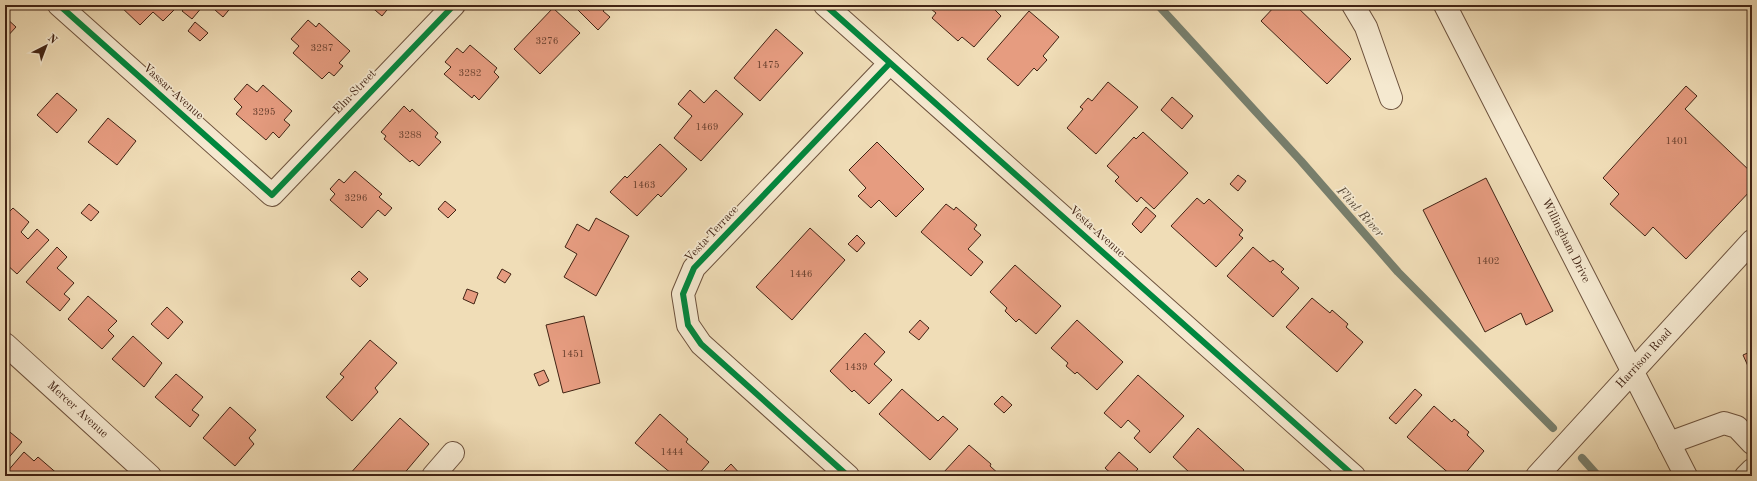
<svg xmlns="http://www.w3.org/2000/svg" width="1757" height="481" font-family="'Old Standard TT',serif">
	<rect width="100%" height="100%" fill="#f0ddb7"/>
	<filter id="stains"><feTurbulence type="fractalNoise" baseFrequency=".005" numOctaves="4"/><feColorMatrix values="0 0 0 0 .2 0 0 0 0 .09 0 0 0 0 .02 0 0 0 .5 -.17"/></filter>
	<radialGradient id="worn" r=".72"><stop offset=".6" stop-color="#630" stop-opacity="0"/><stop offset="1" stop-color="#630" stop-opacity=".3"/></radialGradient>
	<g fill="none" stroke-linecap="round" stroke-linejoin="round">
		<path stroke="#787f6d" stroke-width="8" d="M1158,5L1301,161L1398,272L1553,428
			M1582,458L1598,476"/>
	</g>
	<path fill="#e69c80" stroke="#412314" d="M119,5H169L174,10L163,21L153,12L140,25Z
		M187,5H202L203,6L192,19L182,11Z
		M220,5H233L223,17L215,10Z
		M369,5H391L382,16Z
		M573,5H608L603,11L610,17L598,30Z
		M926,5H992L991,6L1001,16L974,47L962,37L958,41L932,18L936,13Z
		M1276,5H1295L1351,59L1327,84L1261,21Z
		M553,8L580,33L540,74L514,49Z
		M1029,11L1059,37L1043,56L1047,60L1037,71L1034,68L1018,86L987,59Z
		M5,17L16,27L5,39Z
		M308,20L316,27L319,23L350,51L339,63L343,66L334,76L329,72L322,79L293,53L299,46L291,39Z
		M195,22L208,33L200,41L188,31Z
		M776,29L803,53L760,101L734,78Z
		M470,45L497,68L494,72L499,77L479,100L474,95L472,98L444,74L451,67L445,62L457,48L463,53Z
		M1108,82L1138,107L1096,154L1067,128L1083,109L1080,107L1088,98L1092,101Z
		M247,84L257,92L263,85L292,111L284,120L290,125L279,138L273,132L266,140L236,114L242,107L234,99Z
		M1686,86L1697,96L1685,109L1752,173V189L1686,259L1653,227L1645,236L1610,204L1619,194L1603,178Z
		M690,90L704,103L716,90L743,114L701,161L674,138L692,116L678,104Z
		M57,93L77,110L57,133L37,115Z
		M1172,97L1193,116L1182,129L1161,110Z
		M404,106L410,112L412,109L438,133L435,137L441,142L419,166L412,160L410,162L384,139L386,136L381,132Z
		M108,118L136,141L117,165L88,142Z
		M1143,132L1188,173L1154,209L1141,197L1137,202L1115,181L1119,177L1107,166L1134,137L1136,139Z
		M877,142L924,189L896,217L879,200L871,208L858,196L866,188L849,170Z
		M660,144L687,169L661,197L658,194L637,216L610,192L625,176L627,178Z
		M355,171L382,194L379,197L392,208L385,216L378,210L362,228L330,200L335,194L330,189L339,179L344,183Z
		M1238,175L1246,181L1238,191L1230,184Z
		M1486,178L1553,311L1526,325L1521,313L1485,332L1423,210Z
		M1197,198L1204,204L1209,199L1243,230L1239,235L1243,238L1216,267L1171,226Z
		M445,201L456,210L448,218L438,209Z
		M89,204L99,212L91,221L81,213Z
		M946,204L954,210L956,207L977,225L974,229L981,235L968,249L983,262L971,276L921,232Z
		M1146,207L1156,216L1141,233L1132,224Z
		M13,208L29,222L21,232L28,239L37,229L49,240L17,274L5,263V216Z
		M596,218L629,236L596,296L564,277L577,254L565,247L577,224L589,231Z
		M810,228L845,260L792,320L756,287Z
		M857,235L865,243L857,252L848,244Z
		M57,247L67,257L57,268L74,283L64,294L70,299L60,311L26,282Z
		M1253,247L1270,262L1273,260L1284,269L1281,272L1299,288L1273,317L1227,276Z
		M1015,265L1061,306L1036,334L1019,319L1016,322L1005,311L1007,308L990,292Z
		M502,269L511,274L505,283L497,278Z
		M359,271L368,279L360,287L351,279Z
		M467,289L478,293L474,304L463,299Z
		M88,296L117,321L108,330L114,336L102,349L68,319Z
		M1312,298L1330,313L1332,310L1348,324L1346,327L1363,342L1337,372L1286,327Z
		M167,307L183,322L168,339L151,324Z
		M584,316L600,383L563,393L546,325Z
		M920,320L929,328L919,340L909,332Z
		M1077,320L1123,362L1097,390L1077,372L1075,374L1066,366L1068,363L1051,348Z
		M865,333L885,352L874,364L892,380L869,404L854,390L852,392L830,371Z
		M133,336L162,363L144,387L112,359Z
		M370,340L397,363L375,388L378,392L352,421L326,397L344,377L340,374Z
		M1752,351V375L1743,355Z
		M544,370L549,381L539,386L534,374Z
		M176,374L203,397L192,410L199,415L190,427L155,397Z
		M1138,375L1184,416L1150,453L1134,438L1140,431L1128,420L1121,428L1104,413Z
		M902,389L938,421L943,416L958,429L930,460L879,414Z
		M1415,389L1422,395L1396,424L1389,418Z
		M1002,396L1012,405L1004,413L994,404Z
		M1434,406L1452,422L1454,419L1469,432L1467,435L1484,451L1463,476H1452L1407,437Z
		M230,407L256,430L249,438L254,444L235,466L203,438Z
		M660,414L688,439L686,442L709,462L697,476H670L672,474L635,443Z
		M400,418L429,444L402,476H348Z
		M5,428L22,442L5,462Z
		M1198,428L1244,470L1239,476H1188L1190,473L1173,457Z
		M969,445L991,464L990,466L1001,476H947L943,473Z
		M24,452L34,461L38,457L60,476H9L6,473Z
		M1119,452L1138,469L1132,476H1114L1105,468Z
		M731,464L742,476H719Z"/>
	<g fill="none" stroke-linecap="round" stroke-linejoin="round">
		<defs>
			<g id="minor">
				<path d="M59,5L272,195L454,5"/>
				<path d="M825,5L1354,476"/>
				<path d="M1353,5L1366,27L1391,98"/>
				<path id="s1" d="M1445,5L1686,476"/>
				<path id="s2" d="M5,344L150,476"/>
				<path d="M1669,443L1724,423L1737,427L1752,443"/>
				<path d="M433,476L453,453"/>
				<path d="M848,476L701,344L688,325L683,294L694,268L890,63"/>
				<path id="s3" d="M1537,476L1752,241"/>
				<path d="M1746,476L1752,470"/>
			</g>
		</defs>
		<use href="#minor" stroke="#6d523d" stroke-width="24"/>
		<use href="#minor" stroke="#f5e9d0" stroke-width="22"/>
		<defs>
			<path id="cycleway" d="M59,5L272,195L454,5
				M825,5L1354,476
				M848,476L701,344L688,325L683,294L694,268L890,63"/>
		</defs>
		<use href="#cycleway" stroke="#f5e9d0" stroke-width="8"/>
		<use href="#cycleway" stroke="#00873e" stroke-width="6"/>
	</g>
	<g text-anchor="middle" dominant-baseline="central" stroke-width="3.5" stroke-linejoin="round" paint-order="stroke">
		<g font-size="10" fill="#6a412f">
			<text x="547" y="41">3276</text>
			<text x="322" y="48">3287</text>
			<text x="768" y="65">1475</text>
			<text x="470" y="73">3282</text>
			<text x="264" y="112">3295</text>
			<text x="707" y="127">1469</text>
			<text x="410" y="135">3288</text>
			<text x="1677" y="141">1401</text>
			<text x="644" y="185">1463</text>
			<text x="356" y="198">3296</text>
			<text x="1488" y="261">1402</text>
			<text x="801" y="274">1446</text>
			<text x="573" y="354">1451</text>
			<text x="856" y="367">1439</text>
			<text x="672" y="452">1444</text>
		</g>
		<g font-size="12" fill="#412314" stroke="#f5e9d0">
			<text transform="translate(173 92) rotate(42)">Vassar Avenue</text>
			<text transform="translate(355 92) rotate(-46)">Elm Street</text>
			<text transform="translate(1097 232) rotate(42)">Vesta Avenue</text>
			<text transform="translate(712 234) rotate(-47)">Vesta Terrace</text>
			<text stroke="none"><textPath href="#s1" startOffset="265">Willingham Drive</textPath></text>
			<text stroke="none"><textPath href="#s3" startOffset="159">Harrison Road</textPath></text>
			<text stroke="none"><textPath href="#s2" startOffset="98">Mercer Avenue</textPath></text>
		</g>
		<g font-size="13" font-style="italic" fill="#584a39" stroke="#f5e9d0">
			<text transform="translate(1360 212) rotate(48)">Flint River</text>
		</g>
	</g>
	<rect width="1757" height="481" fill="none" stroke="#f0ddb7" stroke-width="20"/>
	<rect x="6" y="6" width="1745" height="469" fill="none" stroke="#412314" stroke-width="2"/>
	<rect x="10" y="10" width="1737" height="461" fill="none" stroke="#412314"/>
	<g transform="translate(46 46) rotate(42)" stroke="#f5e9d0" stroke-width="3" paint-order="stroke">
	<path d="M0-3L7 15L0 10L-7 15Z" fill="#412314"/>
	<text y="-6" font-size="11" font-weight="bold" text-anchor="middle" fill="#412314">N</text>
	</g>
	<rect width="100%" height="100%" filter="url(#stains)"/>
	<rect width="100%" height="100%" fill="url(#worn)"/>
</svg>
